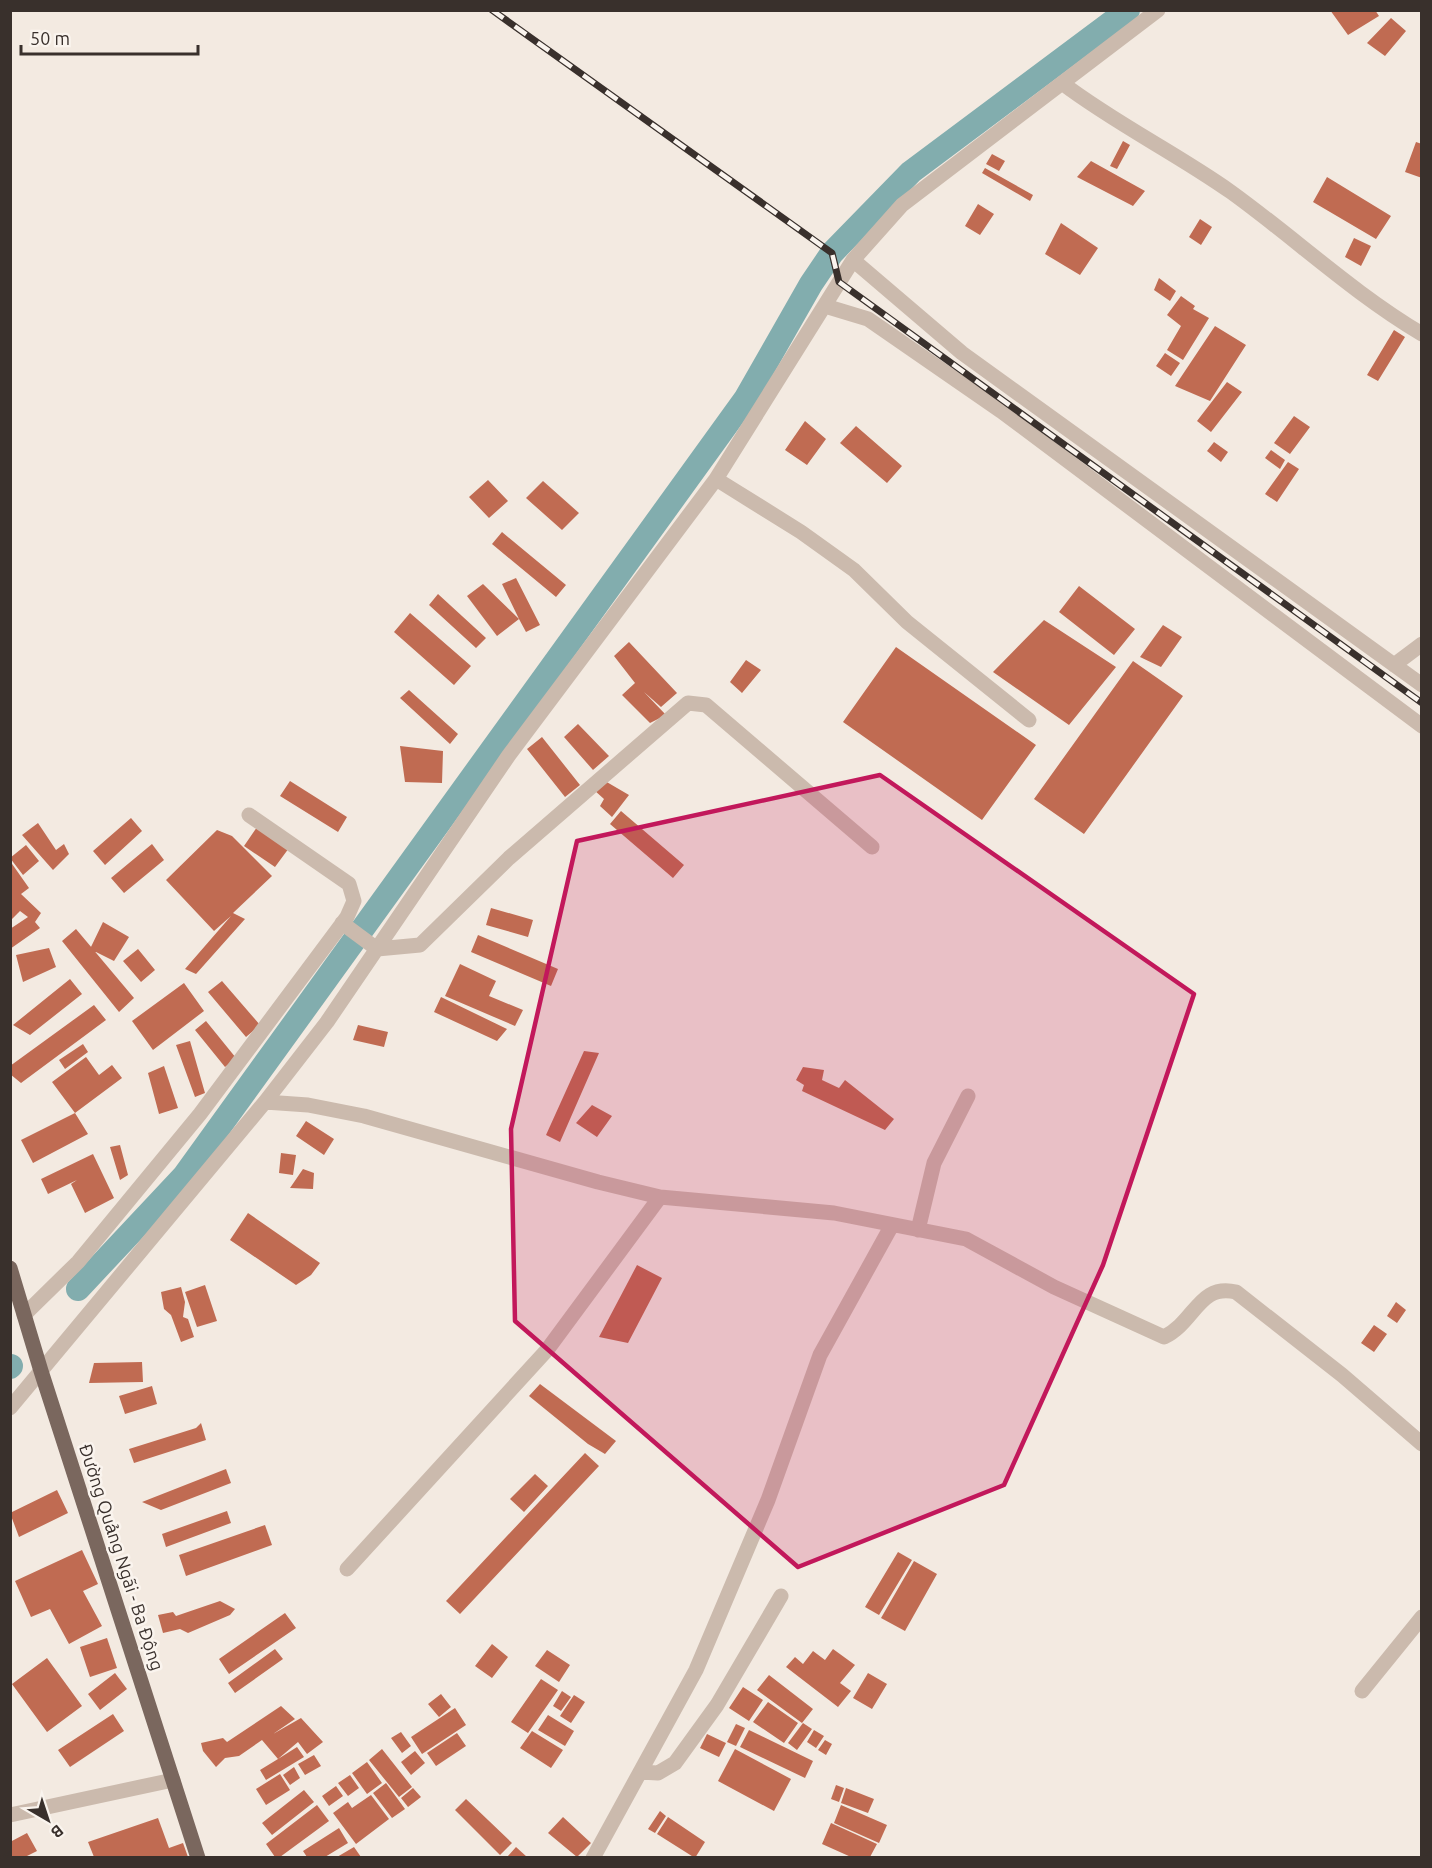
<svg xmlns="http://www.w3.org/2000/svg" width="1432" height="1868" font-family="Ubuntu,sans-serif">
	<rect width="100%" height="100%" fill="#f3eae1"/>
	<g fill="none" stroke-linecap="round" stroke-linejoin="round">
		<path stroke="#82adae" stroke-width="24" d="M78,1289L184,1176L746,398L811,284L832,253L911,172L1128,10
			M10,1367L11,1366"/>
	</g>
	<path fill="#c06b52" d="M1330,10H1375L1379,16L1348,35Z
		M1391,18L1406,31L1385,56L1367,43Z
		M1123,141L1130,145L1117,169L1110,166Z
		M1416,142L1422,144V178L1405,172Z
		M992,154L1005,161L999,171L986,164Z
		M1091,161L1145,191L1133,206L1077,177Z
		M985,168L1033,195L1030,201L982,173Z
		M1327,177L1391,216L1376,239L1313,202Z
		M978,204L994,214L980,235L965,226Z
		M1200,219L1212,227L1201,245L1189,237Z
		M1061,223L1098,248L1080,275L1045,254Z
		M1354,238L1371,246L1361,266L1345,257Z
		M1159,278L1176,291L1170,301L1154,290Z
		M1181,296L1195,306L1193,309L1209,318L1183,360L1167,350L1181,326L1167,315Z
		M1215,326L1246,345L1210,401L1175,386Z
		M1394,330L1405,337L1378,381L1367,375Z
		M1165,353L1180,363L1171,376L1156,366Z
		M1227,382L1242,392L1211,432L1197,421Z
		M1294,416L1310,427L1290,454L1274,443Z
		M805,421L826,439L807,465L785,450Z
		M856,426L902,466L887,483L840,443Z
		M1214,442L1228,452L1221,462L1207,451Z
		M1271,450L1285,460L1280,469L1265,458Z
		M1288,462L1299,469L1277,502L1265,494Z
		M488,480L508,501L489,518L469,497Z
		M543,481L579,513L562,530L526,498Z
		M502,532L566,585L556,597L492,544Z
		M516,578L540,625L526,632L519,619L497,636L467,596L483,584L519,619L502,584Z
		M1079,586L1135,629L1114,655L1059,612Z
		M438,594L486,638L476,648L429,605Z
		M410,613L471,666L454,685L394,632Z
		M1044,620L1116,667L1069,725L993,672Z
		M1163,625L1182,637L1161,667L1140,657Z
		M629,642L677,693L661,707L644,692L666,715L650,723L622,695L635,683L614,656Z
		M896,647L1036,745L982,820L843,722Z
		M746,660L761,670L742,693L730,682Z
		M1133,661L1183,696L1084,834L1034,799Z
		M409,690L458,734L450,744L400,698Z
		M578,724L609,756L593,770L564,737Z
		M542,737L580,785L565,797L527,749Z
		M400,746L443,751L442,783L405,782Z
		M290,781L347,817L338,832L280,796Z
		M605,781L629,795L612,817L600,806L604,799L594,790Z
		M621,811L684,865L673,878L610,824Z
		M131,818L142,831L105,865L93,851Z
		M38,823L56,850L64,844L69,854L53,870L22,835Z
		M257,827L289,848L275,867L244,846Z
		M217,830L232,836L272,876L233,913L245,919L196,974L185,969L231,916L214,931L166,880Z
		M152,844L164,860L124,893L111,878Z
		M26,845L39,861L23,875L10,858Z
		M10,861L29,888L21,894L41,913L35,922L40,928L10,949V929L28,917L20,911L10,921Z
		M491,908L533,920L528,937L486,925Z
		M103,922L129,937L114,961L90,949Z
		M76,929L134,998L119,1012L62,941Z
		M478,935L558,969L551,986L471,952Z
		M49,948L56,967L23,982L16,955Z
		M138,949L155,970L141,982L123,961Z
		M460,964L496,981L489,996L523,1010L515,1026L445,996Z
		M70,979L82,994L30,1035L13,1025Z
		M222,981L260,1025L246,1037L208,992Z
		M184,983L204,1011L153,1050L132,1021Z
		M441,997L507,1029L497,1041L434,1012Z
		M94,1005L106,1020L21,1083L10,1074V1066Z
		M206,1021L236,1058L225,1067L195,1030Z
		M358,1025L388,1032L384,1047L353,1040Z
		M190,1041L205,1093L195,1097L176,1045Z
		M83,1044L88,1052L65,1069L59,1060Z
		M584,1051L599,1053L560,1142L546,1135Z
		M86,1057L99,1075L112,1065L122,1078L75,1113L88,1134L33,1163L21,1140L75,1113L52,1082Z
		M164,1066L178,1108L159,1114L148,1073Z
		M803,1067L824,1070L822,1080L839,1088L845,1080L894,1119L885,1130L802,1091L804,1085L796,1080Z
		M592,1105L612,1116L597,1137L576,1123Z
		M306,1121L334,1139L324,1155L296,1136Z
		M120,1145L128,1175L120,1180L110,1147Z
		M281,1153L296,1155L293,1175L279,1173Z
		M93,1154L114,1198L85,1213L71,1184L77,1180L48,1194L41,1179Z
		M303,1169L314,1173L313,1189L290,1188Z
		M248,1213L320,1263L311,1275L296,1285L230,1240Z
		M637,1265L662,1278L628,1343L599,1337Z
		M205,1285L217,1321L197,1327L185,1292Z
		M181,1287L185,1302L183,1317L188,1319L194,1337L181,1342L171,1315L164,1309L161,1292Z
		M1396,1302L1406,1310L1397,1323L1387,1316Z
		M1374,1325L1387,1334L1374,1352L1361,1343Z
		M142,1362L143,1382L89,1383L94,1363Z
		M540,1384L616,1441L605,1454L588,1444L529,1396Z
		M152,1386L157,1404L125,1414L119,1396Z
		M201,1423L206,1440L134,1463L129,1449L196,1428Z
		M585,1453L599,1466L460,1614L446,1601Z
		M226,1469L231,1483L161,1510L142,1502Z
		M535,1474L548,1486L524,1512L510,1499Z
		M57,1490L68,1513L19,1537L10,1513Z
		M227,1511L231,1523L166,1547L162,1534Z
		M265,1525L272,1545L186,1576L179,1555Z
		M82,1550L98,1584L83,1591L102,1626L69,1644L50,1609L31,1617L15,1581Z
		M898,1552L912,1560L879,1615L865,1607Z
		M914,1561L937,1574L905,1631L881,1618Z
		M220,1601L235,1609L230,1615L188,1633L180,1629L163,1633L158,1615L173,1612L176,1616Z
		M285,1613L296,1628L229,1674L219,1659Z
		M107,1638L117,1668L90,1677L80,1647Z
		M492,1644L508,1657L492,1678L475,1666Z
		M275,1649L283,1659L235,1693L228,1683Z
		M833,1649L855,1665L840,1683L851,1691L838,1707L786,1667L795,1657L803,1664L813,1651L825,1660Z
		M547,1650L570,1665L559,1682L535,1666Z
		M47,1658L82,1706L47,1732L12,1684Z
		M115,1673L127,1689L100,1710L88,1694Z
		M868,1673L887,1684L872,1709L853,1698Z
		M769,1675L813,1709L802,1723L757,1690Z
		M541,1679L558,1690L528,1733L511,1722Z
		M743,1687L763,1700L749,1721L729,1708Z
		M562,1691L571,1697L561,1711L553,1706Z
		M441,1694L451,1707L439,1717L428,1704Z
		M574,1695L585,1702L571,1723L560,1716Z
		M768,1702L798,1723L784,1743L753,1722Z
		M281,1706L295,1719L273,1734L301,1718L323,1742L307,1754L298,1742L278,1759L297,1747L304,1757L266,1780L260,1770L278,1759L262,1740L239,1756L225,1758L216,1767L203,1751L201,1743L223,1738L227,1742Z
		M455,1708L466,1725L422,1754L411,1737Z
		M113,1714L124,1731L70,1767L58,1750Z
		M548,1715L574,1731L565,1746L538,1730Z
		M803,1723L812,1729L797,1750L788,1743Z
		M736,1724L745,1728L736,1746L727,1742Z
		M749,1730L813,1761L805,1778L740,1747Z
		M814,1730L824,1736L816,1748L807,1742Z
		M532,1731L563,1750L551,1768L520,1748Z
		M401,1732L411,1746L402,1753L391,1738Z
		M457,1733L466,1746L436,1766L427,1753Z
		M707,1734L726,1743L719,1757L700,1748Z
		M825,1740L832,1744L826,1755L818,1750Z
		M382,1749L412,1787L399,1797L369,1760Z
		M735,1749L791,1779L774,1811L718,1781Z
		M415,1751L425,1763L411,1775L401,1762Z
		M314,1755L321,1766L305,1775L298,1764Z
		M367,1762L382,1783L367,1794L352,1773Z
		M294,1767L300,1778L290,1785L283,1775Z
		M280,1774L290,1790L266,1805L256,1789Z
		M350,1775L359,1788L348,1796L338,1783Z
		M386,1783L405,1809L392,1818L373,1793Z
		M836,1785L844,1788L839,1802L831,1799Z
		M336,1786L343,1796L329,1806L322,1796Z
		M413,1788L421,1797L408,1807L401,1798Z
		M846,1788L874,1799L868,1813L841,1803Z
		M304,1790L314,1802L272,1835L262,1823Z
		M371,1795L389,1819L356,1844L333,1813L348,1802L352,1808Z
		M466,1799L512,1843L500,1855L455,1810Z
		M317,1805L329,1821L280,1857H275L266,1844Z
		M841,1805L887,1825L879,1843L834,1823Z
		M660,1811L666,1816L655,1833L648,1829Z
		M563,1817L591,1843L577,1857L548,1833Z
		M668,1817L705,1842L695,1858L657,1834Z
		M158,1818L169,1848L183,1843L188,1857H94L88,1842Z
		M831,1823L877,1844L870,1857H851L822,1844Z
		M339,1828L348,1843L325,1857H307L303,1851Z
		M27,1833L37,1851L25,1857H10V1842Z
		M354,1847L361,1857H337Z
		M516,1847L527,1857H507Z"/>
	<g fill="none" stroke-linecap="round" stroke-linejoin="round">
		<path stroke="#cbbaad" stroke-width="15" d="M1062,83C1116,124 1176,153 1231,192C1296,239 1353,293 1422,334
			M853,260L962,353L1422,685
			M825,306L868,319L1001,411L1422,726
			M716,479L801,532L854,570L907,622L1029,720
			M1394,665L1422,644
			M342,923L377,949L420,945L509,858L688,703L706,705L872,847
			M265,1102L308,1105L364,1116L598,1182L660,1197L834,1213L966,1239L1054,1287L1164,1337C1195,1322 1199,1283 1236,1292L1342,1375L1422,1444
			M918,1230L934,1163L968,1096
			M24,1315L78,1262L200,1114L347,917L354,901L349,884L249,815
			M10,1408L265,1102L327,1022L509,755L716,479L853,260L902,205L1158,10
			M347,1569L547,1350L660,1197
			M1362,1691L1422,1617
			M640,1772L658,1773L675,1763L717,1705L781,1596
			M10,1815L173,1780
			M593,1858L696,1670L768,1500L820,1355L892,1225"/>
		<path stroke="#7a675e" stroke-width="15" d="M10,1268L41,1371L198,1858"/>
		<defs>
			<path id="rail" d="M492,10L832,253L839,282L1422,703"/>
		</defs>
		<use href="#rail" stroke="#39302c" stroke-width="7"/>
		<use href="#rail" stroke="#faf4ee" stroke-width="4.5" stroke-dasharray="14" stroke-linecap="butt"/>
	</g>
	<path fill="#c2185b" fill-opacity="0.2" stroke="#c2185b" stroke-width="4.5" stroke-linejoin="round" d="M880,775L1194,994L1103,1265L1004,1485L798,1567L515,1321L511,1129L577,841Z"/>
	<g text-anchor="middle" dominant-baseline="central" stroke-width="5" stroke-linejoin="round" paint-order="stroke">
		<g font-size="18" fill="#39302c" stroke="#faf4ee">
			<text transform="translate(122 1557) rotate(72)">Đường Quảng Ngãi - Ba Động</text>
		</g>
	</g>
	<rect width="1432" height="1868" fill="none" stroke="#39302c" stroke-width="24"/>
	<g transform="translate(48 1820) rotate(141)" stroke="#faf4ee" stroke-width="4.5" paint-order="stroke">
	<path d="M0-4.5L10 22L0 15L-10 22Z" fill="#39302c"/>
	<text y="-9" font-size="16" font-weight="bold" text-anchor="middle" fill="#39302c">B</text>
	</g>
	<path d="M21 45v9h177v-9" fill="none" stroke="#39302c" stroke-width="3"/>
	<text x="30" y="45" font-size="18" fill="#39302c" stroke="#faf4ee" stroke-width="4.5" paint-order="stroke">50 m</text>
</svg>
